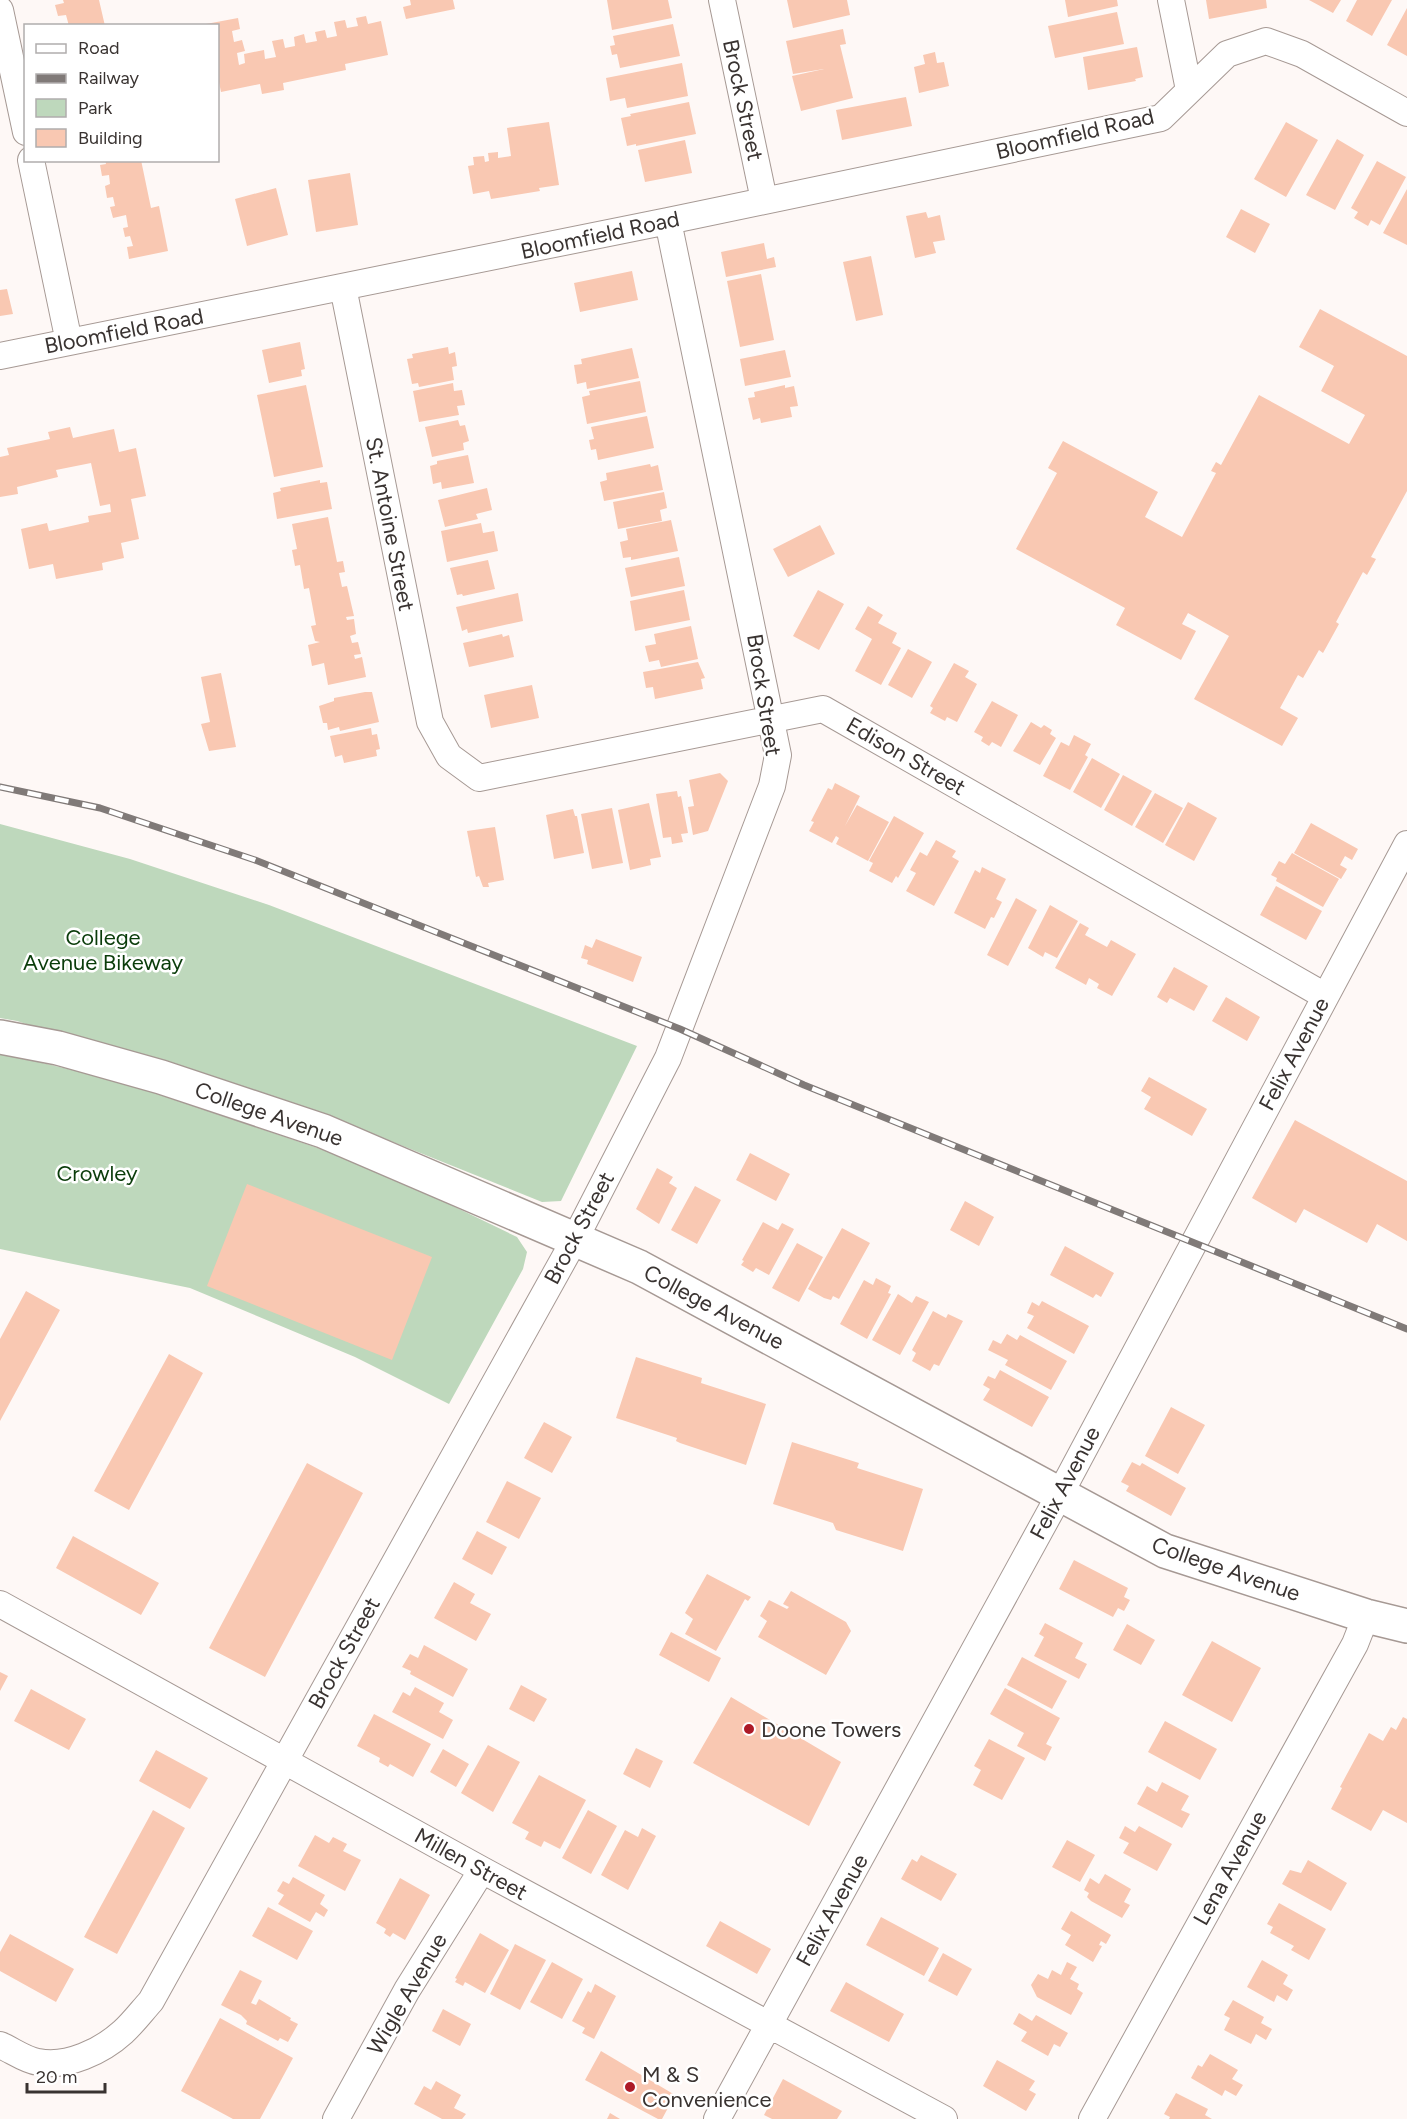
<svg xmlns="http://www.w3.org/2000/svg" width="1407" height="2119" font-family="Figtree,sans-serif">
	<rect width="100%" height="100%" fill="#fef8f6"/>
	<path fill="#bed8bc" d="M0,824L130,859L269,905L637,1046L561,1201L542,1202L393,1142L17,1021L0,1018Z
		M0,1053L119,1081L368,1165L517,1237L527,1252L523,1269L449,1404L355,1357L190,1288L0,1249Z"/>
	<path fill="#f9c8b2" d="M63,0H99L105,26H69L66,15L58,16L55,5L64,3Z
		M410,0H453L455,9L406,19L403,7L411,5Z
		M607,0H668L672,18L612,30Z
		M787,0H847L850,15L793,28Z
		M1065,0H1117L1118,6L1068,17Z
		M1206,0H1266L1267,8L1209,19Z
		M1309,0H1341L1333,13Z
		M1357,0H1392L1372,36L1346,21Z
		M1407,8V56L1387,45Z
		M1117,12L1124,44L1055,58L1048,26Z
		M366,16L368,24L381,21L388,55L345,64L346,70L283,83L284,90L262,94L260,84L221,92L218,77V26L206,24L238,18L240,29L232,31L234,42L242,40L245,51L237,53L239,65L245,63L244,54L264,50L265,59L276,57L272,41L283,39L285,48L295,46L294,37L304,34L306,43L317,41L315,32L325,30L327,38L337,36L334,22L345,20L347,28L358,26L356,18Z
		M673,24L680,56L620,68L617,54L612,55L610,46L615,45L613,36Z
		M843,29L846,44L840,45L853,98L801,111L792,76L824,69L793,74L786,41Z
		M1137,47L1143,77L1135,79L1136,81L1088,90L1083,57Z
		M935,52L937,63L944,62L949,86L919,93L914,67L925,64L923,55Z
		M682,63L688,96L627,108L625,98L610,101L606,78Z
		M906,97L912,126L842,140L836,110Z
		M689,102L696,134L636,146V144L627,146L621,118L631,116L630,114Z
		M549,122L559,185L539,188L540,191L491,199L489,191L473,194L468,166L474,165L473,157L484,156L485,162L489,161L488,153L498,152V158L511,156L507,128Z
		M1286,122L1318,140L1286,197L1254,179Z
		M1337,139L1364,155L1335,210L1306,195Z
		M685,140L692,173L645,182L638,150Z
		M105,160H141L151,208L159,206L168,251L129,259L127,247L133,246L130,236L125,237L123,228L128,227L126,215L113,218L110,207L115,206L113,197L107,198L105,186L110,184L109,175L102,176L100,165L106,164Z
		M1377,161L1406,177L1380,225L1371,220L1368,226L1354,218L1358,212L1351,208Z
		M350,173L358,225L316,232L308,180Z
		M276,188L288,235L247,246L235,199Z
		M1407,189V245L1383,233Z
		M1241,209L1270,224L1255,253L1226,237Z
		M926,212L928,218L940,215L945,240L933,242L936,253L915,258L906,216Z
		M764,243L767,259L774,257L776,267L726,277L721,252Z
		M871,256L883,315L856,321L843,262Z
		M632,271L638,300L580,312L574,283Z
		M761,274L774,340L740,347L727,281Z
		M7,289L13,314L0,316V290Z
		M1320,309L1407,356V491L1371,557L1376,559L1367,575L1363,572L1336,622L1339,624L1323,653L1319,650L1303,678L1298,675L1280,708L1298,718L1282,746L1194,699L1229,636L1188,613L1182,624L1196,631L1181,660L1116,625L1125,608L1016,549L1057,473L1048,468L1063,441L1158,492L1145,517L1182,537L1216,473L1211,471L1216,462L1221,465L1259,395L1349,444L1365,415L1321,391L1334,366L1299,347Z
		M300,342L305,369L301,370L302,376L269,383L262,350Z
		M448,347L449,354L455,352L457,366L452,367L454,380L419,387L418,383L412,384L407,359L413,358L412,354Z
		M632,348L639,378L587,389L586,382L577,384L574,365L582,364L581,359Z
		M785,350L791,377L745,386L740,359Z
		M640,381L646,412L587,424L582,397L590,395L589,391Z
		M453,383L454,391L462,390L465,405L457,406L459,415L419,422L413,391Z
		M306,385L323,467L274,477L257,395Z
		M785,385V388L794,386L798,406L790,407L792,417L761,423L760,418L753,420L748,398L755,397L754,392Z
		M647,416L654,448L598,460L596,449L591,450L589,440L594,439L591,427Z
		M458,420L460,426L465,425L469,441L463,443L464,450L432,457L425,427Z
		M70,427L73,438L114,429L119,452L136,448L146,496L131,499L139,539L121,543L124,558L102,563L103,570L56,579L53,564L29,569L21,529L47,523L49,531L89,522L88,516L111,512L110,504L100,506L91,463L56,470L58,477L17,487L18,494L0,497V457L9,455L7,448L50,439L48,432Z
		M468,455L474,483L442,489L441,482L433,484L430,466L437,464V461Z
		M650,464L651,467L658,465L663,490L604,501L600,482L607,480L606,473Z
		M320,480V483L327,482L332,509L277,519L273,493L281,491L280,488Z
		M487,488L492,510L476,514L478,519L445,527L438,500Z
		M664,492L667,508L660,510L662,521L618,529L613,502Z
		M328,517L337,562L343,561L345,572L339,573L342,587L347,586L354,616L346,617L347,620L354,619L356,634L350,636L352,643L358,642L361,654L354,655L355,659L362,657L366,677L328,685L324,663L312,666L308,645L320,642L315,641L311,626L316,625L309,588L304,589L300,565L295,566L292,550L297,549L292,524Z
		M671,520L678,551L631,560V557L623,558L620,542L628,540L626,529Z
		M481,523L483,533L494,531L498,551L447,562L441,531Z
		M820,525L835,554L788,577L773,549Z
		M679,557L685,586L631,597L625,568Z
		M488,560L495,589L463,596L462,594L457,595L450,568Z
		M684,590L690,620L635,631L630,601Z
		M818,590L844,604L819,650L793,636Z
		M518,593L523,621L468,633L467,629L462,631L456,607Z
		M868,606L883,615L878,623L897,633L892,643L901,648L881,685L855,671L872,639L855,629Z
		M691,626L698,659L661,667L659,660L649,662L645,646L656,644L654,634Z
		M502,634L503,637L509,635L514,657L469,667L463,643Z
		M908,649L932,662L912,698L888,685Z
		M698,662L705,678L701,679L703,689L655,699L653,687L646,688L643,672Z
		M954,663L969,671L965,677L977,684L957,722L947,717L945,721L930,713L933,708L930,706Z
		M221,673L236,747L209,751L201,724L210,722L201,677Z
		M532,685L539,718L491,728L484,695Z
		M365,692H372L379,722L340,731L339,727L328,730L327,723H323L319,706L334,701V698Z
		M992,701L1018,715L1001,747L992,742L989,746L981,741L983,737L974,732Z
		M1031,722L1041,728L1044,725L1052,730L1050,734L1056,738L1040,765L1013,751Z
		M371,728L372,735L377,734L380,749L376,750L377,756L344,763L342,755L335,757L330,736Z
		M1074,735L1091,744L1085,755L1088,757L1070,790L1043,776L1061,742L1069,746Z
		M1092,758L1120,774L1101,808L1073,792Z
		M720,773L728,781L708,831L693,835L688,807L694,806L689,780Z
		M1123,775L1152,791L1132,826L1104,810Z
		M835,783L860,796L845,826L857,805L889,822L868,861L836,844L839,838L836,836L832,843L809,831L814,822L811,821L828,788L832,790Z
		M677,791L678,797L681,796L688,833L681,834L683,842L672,844L671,837L663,838L656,794Z
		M1155,793L1183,808L1163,843L1135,827Z
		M1188,802L1217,818L1194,861L1165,845Z
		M649,803L661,857L650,859L651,865L630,870L618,810Z
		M612,808L623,863L592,869L581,814Z
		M573,809L575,816H577L584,853L554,859L546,815Z
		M894,816L924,833L898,878L896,876L892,883L869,871L873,863L869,861Z
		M1311,823L1358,849L1352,860L1345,856L1340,865L1347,869L1341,879L1294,853Z
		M495,827L504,880L488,883L489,887H483L479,876L476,877L467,831Z
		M936,840L956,851L952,857L959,861L934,906L906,891L916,873L910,870L920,852L927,856Z
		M1292,853L1339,879L1323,907L1276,881L1277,878L1271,875L1279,861L1285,864Z
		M982,867L1006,879L996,899L1002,902L994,918L991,917L985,929L954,913L975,870L980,873Z
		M1276,886L1322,911L1306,940L1260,915Z
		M1016,898L1037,910L1008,966L987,955Z
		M1050,905L1078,921L1057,958L1045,952L1043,957L1028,948Z
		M1080,923L1089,928L1085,935L1107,947L1111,940L1136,954L1112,996L1097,988L1099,984L1089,978L1086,985L1055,968Z
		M596,939L642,957L633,982L587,964L588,960L581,958L585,945L592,948Z
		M1174,967L1208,986L1194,1011L1170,998L1167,1003L1157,997Z
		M1226,997L1260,1017L1247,1041L1212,1021Z
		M1149,1077L1207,1109L1192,1136L1144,1109L1151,1097L1141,1091Z
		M1295,1120L1407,1181V1241L1377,1224L1367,1243L1304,1209L1296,1223L1252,1198Z
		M750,1153L790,1174L776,1201L736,1180Z
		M657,1168L673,1177L669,1183L677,1188L659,1224L636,1209Z
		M247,1184L432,1257L392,1360L207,1286Z
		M695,1186L721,1200L697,1244L671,1230Z
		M965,1201L994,1217L979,1246L950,1230Z
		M763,1222L778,1230L782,1223L794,1229L769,1275L756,1268L753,1272L741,1265L744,1261L742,1260Z
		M842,1228L870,1243L839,1299L833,1296L831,1300L824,1298L808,1289Z
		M797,1243L823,1257L799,1302L772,1288Z
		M1065,1246L1114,1273L1101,1297L1096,1294L1093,1298L1050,1275Z
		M876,1278L891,1286L888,1293L891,1294L867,1339L840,1324L864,1280L873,1285Z
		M26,1291L60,1310L0,1421V1339Z
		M898,1294L912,1303L916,1296L929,1302L900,1355L872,1340Z
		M1042,1301L1089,1326L1074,1354L1027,1328L1034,1316L1027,1313L1032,1302L1039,1306Z
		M933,1311L946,1318L948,1314L963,1321L939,1366L934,1364L930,1371L912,1361L916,1353L912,1350Z
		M1007,1334L1017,1340L1020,1335L1067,1361L1051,1390L1005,1365L1008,1360L988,1350L993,1340L1001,1344Z
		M169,1354L203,1373L129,1510L94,1491Z
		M636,1357L702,1378L701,1383L766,1404L746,1465L680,1443L676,1441L677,1438L616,1418Z
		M1000,1370L1049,1397L1032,1427L983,1400L990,1389L983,1385L988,1376L995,1379Z
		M1171,1407L1205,1425L1178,1474L1145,1456Z
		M544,1422L572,1437L552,1473L524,1458Z
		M792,1442L859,1463L857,1468L923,1489L903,1551L836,1530L833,1523L773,1504Z
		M1132,1462L1140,1466L1142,1463L1186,1488L1171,1516L1126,1491L1129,1486L1121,1482Z
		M307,1463L363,1493L265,1677L209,1648Z
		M507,1481L541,1498L519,1539L486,1522Z
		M477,1531L507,1547L492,1575L462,1559Z
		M73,1536L159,1583L141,1615L56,1568Z
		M1074,1560L1128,1588L1124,1597L1130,1600L1124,1611L1118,1608L1113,1617L1059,1589Z
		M707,1574L751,1597L748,1601L745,1599L716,1651L685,1634L693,1619L685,1613Z
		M454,1582L475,1594L470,1603L491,1614L476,1641L434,1618Z
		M791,1591L846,1622L851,1631L826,1675L758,1637L767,1621L760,1616L769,1600L787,1609L789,1607L783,1604Z
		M1045,1623L1083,1643L1075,1658L1087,1664L1079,1679L1034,1656L1044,1637L1039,1634Z
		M1127,1624L1155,1640L1141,1665L1113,1650Z
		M671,1632L721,1658L709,1682L659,1655Z
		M1212,1641L1261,1668L1232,1722L1182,1695Z
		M424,1645L468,1669L453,1697L410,1674L411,1671L402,1667L410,1654L418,1658Z
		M1022,1657L1067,1681L1052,1709L1007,1685Z
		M0,1672L8,1676L0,1691Z
		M521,1685L547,1699L534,1722L509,1709Z
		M415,1687L444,1703L439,1712L453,1720L443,1739L392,1712L403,1692L410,1696Z
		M1005,1688L1060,1718L1046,1744L1052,1747L1045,1761L1017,1746L1024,1733L990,1714Z
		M31,1689L86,1719L69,1750L14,1721Z
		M731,1697L841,1762L809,1826L693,1763Z
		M374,1714L431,1744L413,1777L390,1764L388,1767L379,1762L380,1758L357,1746Z
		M1403,1717L1407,1719V1823L1383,1810L1371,1831L1331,1809L1342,1788L1340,1787L1369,1733L1383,1741L1391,1727L1396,1730Z
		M1165,1721L1217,1749L1200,1780L1148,1752Z
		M989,1739L1025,1758L1002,1800L973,1785L981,1770L974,1766Z
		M488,1745L520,1762L493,1812L461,1793Z
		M636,1748L663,1761L650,1788L623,1774Z
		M443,1749L469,1764L456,1787L430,1772Z
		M156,1750L208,1778L190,1809L139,1781Z
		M539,1775L586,1800L560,1849L544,1841L541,1847L525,1839L529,1832L512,1823Z
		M1162,1782L1189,1796L1181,1810L1190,1814L1182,1828L1137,1804L1147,1786L1157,1792Z
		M153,1810L185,1828L117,1954L84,1937Z
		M588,1810L617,1826L591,1874L562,1858Z
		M1125,1826L1135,1832L1139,1826L1172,1844L1157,1871L1123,1853L1129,1843L1119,1838Z
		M642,1828L656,1836L628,1890L601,1875L625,1830L638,1837Z
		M315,1835L329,1843L333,1837L347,1844L343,1851L361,1860L345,1891L298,1866Z
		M1067,1840L1095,1855L1080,1882L1052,1867Z
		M921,1855L957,1874L941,1901L901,1879L912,1859L917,1862Z
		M1308,1860L1347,1883L1331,1911L1282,1884L1290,1870L1301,1873Z
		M1105,1874L1131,1889L1124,1902L1130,1905L1122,1918L1091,1901L1087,1897L1089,1893L1084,1890L1090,1878L1099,1884Z
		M293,1877L325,1895L320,1904L328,1910L324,1917L316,1912L310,1922L278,1904L284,1895L277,1891L283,1881L289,1884Z
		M400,1878L430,1895L405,1940L393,1933L390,1937L384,1933L386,1929L376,1923Z
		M1279,1903L1326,1929L1309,1960L1291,1950L1294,1946L1270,1933L1273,1927L1267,1924Z
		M268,1907L313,1931L297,1960L252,1936Z
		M1071,1911L1111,1935L1106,1944L1101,1941L1099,1945L1102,1946L1093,1962L1065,1945L1071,1935L1061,1929Z
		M881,1917L939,1948L924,1976L866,1945Z
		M720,1921L771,1949L757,1974L706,1946Z
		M480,1933L509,1950L485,1993L465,1982L463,1986L455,1982L457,1979L455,1978Z
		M10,1934L74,1969L56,2002L0,1971V1952Z
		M515,1944L546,1960L520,2010L490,1994Z
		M943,1953L972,1969L957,1996L928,1981Z
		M1262,1960L1288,1975L1283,1984L1293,1990L1287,2001L1277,1995L1274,2002L1247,1987Z
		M552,1962L583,1979L562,2019L530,2002Z
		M1067,1962L1077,1967L1070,1979L1079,1984L1077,1989L1083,1993L1071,2015L1037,1997L1031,1985L1038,1974L1048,1979L1052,1970L1061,1975Z
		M240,1970L262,1981L251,2003L256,2005L259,1999L291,2018L290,2020L298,2024L288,2042L280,2038L278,2041L246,2024L247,2021L241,2015L221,2005Z
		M846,1982L904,2014L889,2042L830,2011Z
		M595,1984L616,1996L594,2039L582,2033L585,2028L572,2021L588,1991L591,1993Z
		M1233,2000L1264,2017L1261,2023L1272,2029L1266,2040L1256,2034L1251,2044L1224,2030L1230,2018L1224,2015Z
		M443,2009L471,2024L460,2046L432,2031Z
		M1019,2013L1032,2021L1036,2015L1068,2033L1060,2047L1054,2044L1048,2056L1021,2041L1027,2032L1013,2024Z
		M220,2018L293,2058L260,2119H233L181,2091Z
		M601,2051L675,2095L662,2119H658L585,2080Z
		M1210,2054L1238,2070L1232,2079L1243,2085L1236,2096L1225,2090L1222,2096L1191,2078L1198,2065L1202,2067Z
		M997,2060L1035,2081L1029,2090L1036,2094L1026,2111L983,2086Z
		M783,2079L842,2111L837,2119H772L764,2115Z
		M436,2081L461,2095L454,2108L466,2114L462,2119H442L414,2104L424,2086L431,2090Z
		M1176,2093L1208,2109L1205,2115L1212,2119H1169L1170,2117L1164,2114Z
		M610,2113L620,2119H607Z"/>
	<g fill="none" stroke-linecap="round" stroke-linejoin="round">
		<defs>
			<path id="street" d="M722,0L764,200
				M1171,0L1189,90
				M0,10L26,132
				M31,160L69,342
				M343,287L430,722L449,756L479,778L823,709L1325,996
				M0,356L668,221L1161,118L1227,54L1266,41L1302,54L1407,113
				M0,1604L482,1870L944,2119
				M0,2045C12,2050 25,2060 38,2062C67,2068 102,2051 123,2032C133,2023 142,2011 151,2001L575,1239L668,1058L772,786L778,755L668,221
				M336,2119L407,1990L482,1870
				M717,2119L1060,1494L1407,844
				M1092,2119L1355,1644L1366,1616"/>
			<path id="secondary" d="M0,1037L58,1048L161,1077L323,1131L639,1267L1165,1551L1366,1616L1407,1626"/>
		</defs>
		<use href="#street" stroke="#a69994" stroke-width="28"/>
		<use href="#secondary" stroke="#a69994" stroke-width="36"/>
		<use href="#street" stroke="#fff" stroke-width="26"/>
		<use href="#secondary" stroke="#fff" stroke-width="33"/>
		<defs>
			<path id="rail" d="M0,787L100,808L255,860L680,1029L804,1085L1407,1329"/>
		</defs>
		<use href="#rail" stroke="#807a78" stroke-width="7"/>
		<use href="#rail" stroke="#fff" stroke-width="4.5" stroke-dasharray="14" stroke-linecap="butt"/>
	</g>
	<g fill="#ad1a27" stroke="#fff" stroke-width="2">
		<circle cx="749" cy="1729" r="6"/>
		<circle cx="630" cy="2087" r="6"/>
	</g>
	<g text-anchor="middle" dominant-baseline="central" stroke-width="5" stroke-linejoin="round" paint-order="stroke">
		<g font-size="22" fill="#393331" stroke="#fff">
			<text transform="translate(743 100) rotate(78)">Brock Street</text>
			<text transform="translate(1075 134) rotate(-13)">Bloomfield Road</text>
			<text transform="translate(600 235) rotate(-12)">Bloomfield Road</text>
			<text transform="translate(124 331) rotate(-11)">Bloomfield Road</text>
			<text transform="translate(390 524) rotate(79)">St. Antoine Street</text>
			<text transform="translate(764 695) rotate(81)">Brock Street</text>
			<text transform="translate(906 756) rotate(30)">Edison Street</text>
			<text transform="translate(1294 1054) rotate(-62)">Felix Avenue</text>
			<text transform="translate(269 1114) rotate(19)">College Avenue</text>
			<text transform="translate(579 1228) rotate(-62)">Brock Street</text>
			<text transform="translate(714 1307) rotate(28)">College Avenue</text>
			<text transform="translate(1065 1483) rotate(-62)">Felix Avenue</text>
			<text transform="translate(1226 1569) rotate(19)">College Avenue</text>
			<text transform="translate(344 1653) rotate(-61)">Brock Street</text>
			<text transform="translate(471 1864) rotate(29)">Millen Street</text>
			<text transform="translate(1230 1868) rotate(-61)">Lena Avenue</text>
			<text transform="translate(832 1910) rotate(-61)">Felix Avenue</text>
			<text transform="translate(407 1994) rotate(-60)">Wigle Avenue</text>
		</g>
		<g font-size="22" fill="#0a3c0a" stroke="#fff">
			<text x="103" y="937">College<tspan x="103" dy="25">Avenue Bikeway</tspan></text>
			<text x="97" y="1173">Crowley</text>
		</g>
		<g font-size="22" fill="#393331" stroke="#fff" text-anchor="start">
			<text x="761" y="1729">Doone Towers</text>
			<text x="642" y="2074">M &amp; S<tspan x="642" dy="25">Convenience</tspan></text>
		</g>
	</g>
	<rect x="24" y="24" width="195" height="138" fill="#ffffff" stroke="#b0adad" stroke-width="1.5"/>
	<rect x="36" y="44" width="30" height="9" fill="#ffffff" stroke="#b0adad" stroke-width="1.5"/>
	<text x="78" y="54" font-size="18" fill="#393331">Road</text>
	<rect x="36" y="74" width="30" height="9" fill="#807a78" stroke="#b0adad" stroke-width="1.5"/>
	<text x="78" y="84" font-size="18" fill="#393331">Railway</text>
	<rect x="36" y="99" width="30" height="18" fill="#bed8bc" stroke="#b0adad" stroke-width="1.5"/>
	<text x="78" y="114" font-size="18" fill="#393331">Park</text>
	<rect x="36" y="129" width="30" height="18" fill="#f9c8b2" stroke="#b0adad" stroke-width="1.5"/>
	<text x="78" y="144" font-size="18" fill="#393331">Building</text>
	<path d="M27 2083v9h78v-9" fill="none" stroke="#393331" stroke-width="3"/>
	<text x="36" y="2083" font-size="18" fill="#393331" stroke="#ffffff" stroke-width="4.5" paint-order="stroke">20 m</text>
</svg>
